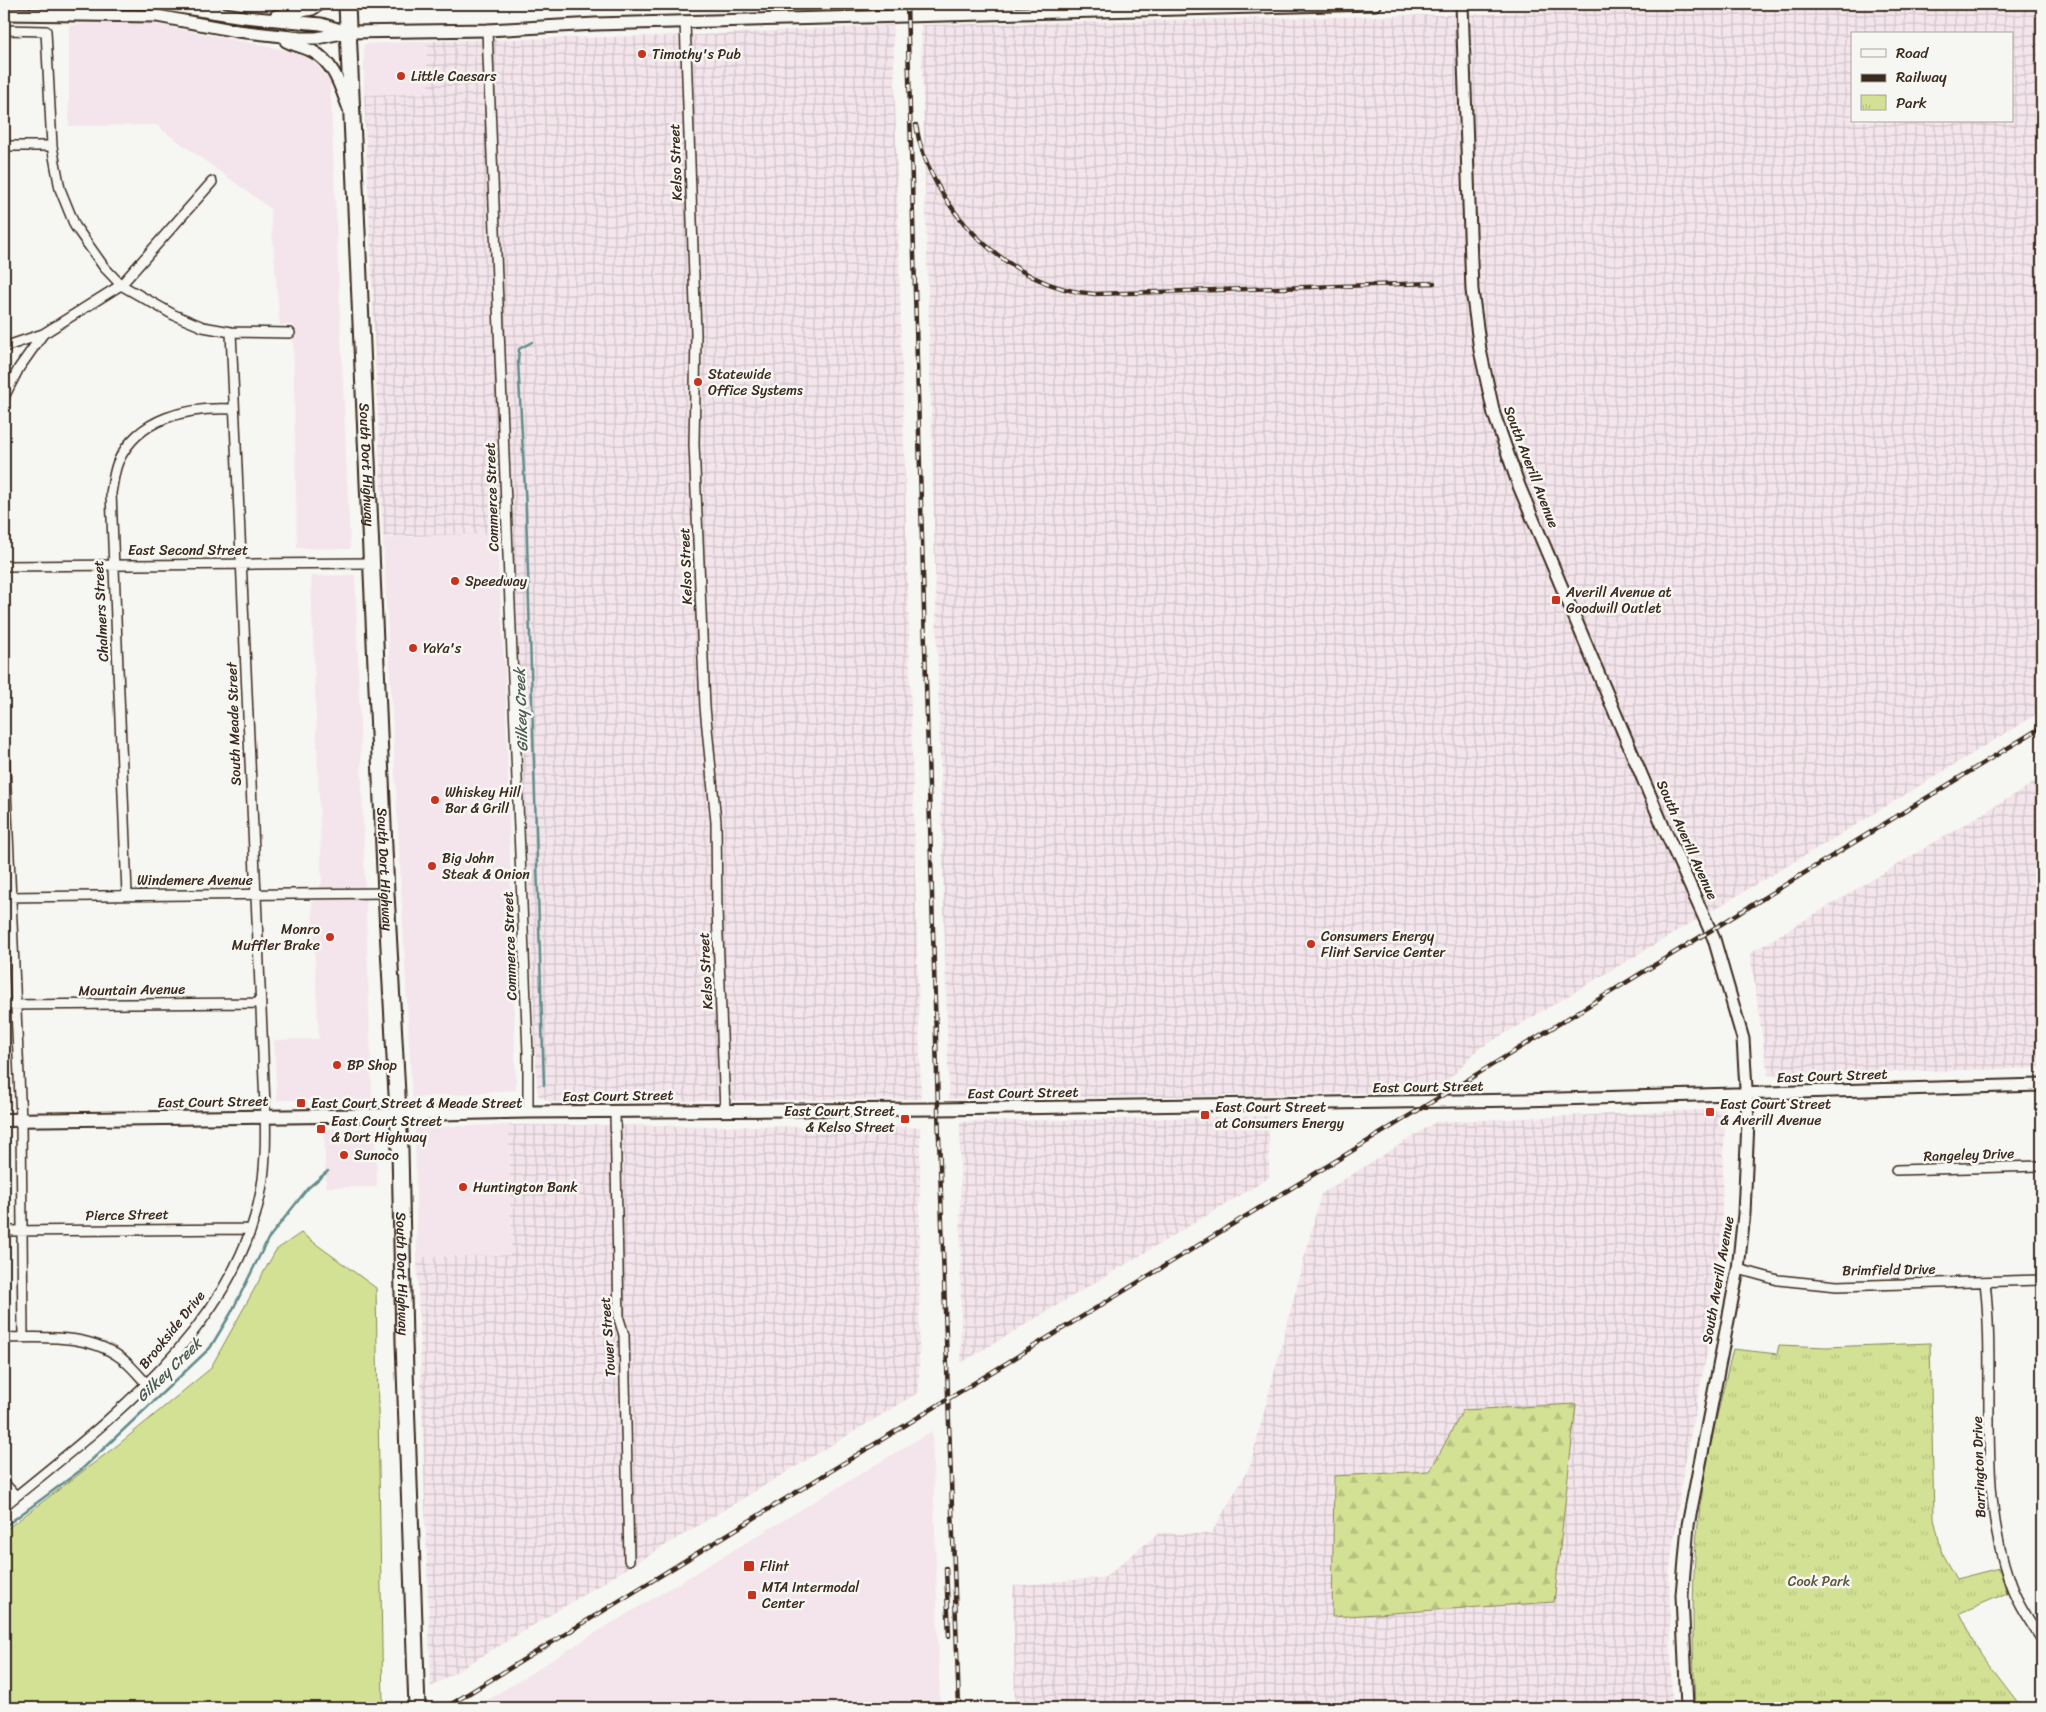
<svg xmlns="http://www.w3.org/2000/svg" width="2046" height="1712" font-family="Sriracha,sans-serif">
	<defs>
		<pattern id="industrial-grid" width="8" height="8" patternUnits="userSpaceOnUse" patternTransform="scale(1.25)"><rect width="8" height="8" fill="#f3e5eb"/><path d="M0 4h8M4 0v8" fill="none" stroke="#d1c5c9"/></pattern>
		<pattern id="forest-firs" width="22" height="20" patternUnits="userSpaceOnUse" patternTransform="scale(1.25)"><rect width="22" height="20" fill="#d3e194"/><path d="M5 1l3.5 6h-7zM16 11l3.5 6h-7z" fill="#b6c17f"/></pattern>
		<pattern id="park-tufts" width="24" height="20" patternUnits="userSpaceOnUse" patternTransform="scale(1.25)"><rect width="24" height="20" fill="#d3e194"/><path d="M3 7l-1-3M5 7V3M7 7l1-3M15 17l-1-3M17 17v-4M19 17l1-3" fill="none" stroke="#b6c17f"/></pattern>
	</defs>
	<rect width="100%" height="100%" fill="#f6f6f2"/>
	<filter id="ink" filterUnits="userSpaceOnUse"><feTurbulence type="fractalNoise" baseFrequency=".02" numOctaves="2"/><feDisplacementMap in="SourceGraphic" scale="10" xChannelSelector="R" yChannelSelector="G"/><feConvolveMatrix kernelMatrix="1 2 1 2 8 2 1 2 1" color-interpolation-filters="sRGB"/></filter>
	<g filter="url(#ink)">
		<path fill="#f3e5eb" d="M144,22L309,55L330,81L350,549L297,548L293,325H280L270,208L156,125L69,126V25Z
			M426,41L428,92L364,95V44Z
			M496,533L505,673L516,1090L412,1098L383,538Z
			M355,575L372,1100H277L274,1040L319,1039L312,902L322,883L311,576Z
			M509,1125L511,1255L417,1257L415,1127Z
			M324,1129H375L377,1187H326Z
			M932,1431L940,1708H475L597,1632Z"/>
		<path fill="url(#industrial-grid)" fill-rule="evenodd" d="M1649,4H2042V711L1824,844L1477,1050L1437,1092L949,1099L921,25L1490,14ZM1852,34H2012V121H1852Z
			M893,25L921,1099L550,1102L538,1095L537,1086L513,533L383,537L364,95L428,92L426,41L700,35Z
			M2042,778V1068L1768,1075L1750,953Z
			M1725,1109L1721,1237L1713,1321L1682,1478L1669,1576L1672,1708H1015L1013,1586L1105,1577L1159,1533L1211,1534L1250,1466L1321,1194L1436,1122Z
			M1269,1116V1178L961,1363L960,1122Z
			M509,1125L920,1127L919,1392L431,1687L417,1257L511,1255Z"/>
		<path fill="#d3e194" stroke="#878659" d="M301,1233L376,1288L383,1708H4V1531L119,1444L210,1369L276,1250Z"/>
		<path fill="url(#forest-firs)" stroke="#878659" d="M1576,1404L1554,1602L1332,1617L1334,1476L1430,1471L1463,1410Z"/>
		<path fill="url(#park-tufts)" stroke="#878659" d="M1930,1343L1934,1518L1942,1554L1956,1579L1999,1568L2007,1593L1960,1613L1980,1653L2022,1708H1695C1693,1650 1691,1591 1697,1533C1703,1471 1718,1410 1733,1349L1777,1354L1779,1345L1826,1347Z"/>
		<g fill="none" stroke-linecap="round" stroke-linejoin="round">
			<path stroke="#618c89" stroke-width="2.5" d="M532,342L519,349L518,361L526,509L544,1085
				M4,1527L81,1470L210,1348L231,1313L268,1239L308,1188L328,1171"/>
			<defs>
				<path id="minor" d="M685,21L696,334L694,444L705,707L716,822L717,911L725,1110
					M4,30L46,31L52,146L60,189L75,226L104,267L121,285L174,315L203,327L231,332L290,333
					M487,30L528,1053V1112
					M4,146H52
					M4,347L43,334L121,285L212,182
					M4,397L19,368L43,334
					M4,566L372,563
					M4,746L21,1120L23,1337
					M127,894L111,493C113,483 114,471 118,462C138,417 188,407 233,409
					M4,897L386,893
					M4,1005L260,1003
					M615,1112L619,1319L624,1335L629,1560
					M1896,1170L2042,1166
					M4,1231L251,1229
					M1738,1269L1778,1280L1837,1286L2042,1280
					M1985,1282C1996,1377 1977,1485 2008,1577C2015,1600 2029,1620 2042,1640
					M4,1338C44,1337 95,1333 127,1363C134,1369 140,1377 146,1383
					M4,1483L16,1496
					M4,1506C108,1421 243,1323 263,1179C268,1138 264,1095 263,1054L231,332"/>
				<path id="tertiary" d="M94,4L99,7L102,15
					M159,4L244,17L321,24L347,32
					M1462,4L1472,290L1480,350L1494,414L1519,486L1663,826L1714,939L1743,1039L1748,1121L1744,1214L1738,1269L1688,1525L1682,1595L1687,1708
					M4,14L157,16L237,31L301,38H317L347,32L487,30L595,24L1375,4
					M276,16L312,9L320,4
					M286,41C294,45 303,47 312,51C334,62 341,88 349,109
					M398,1115L528,1112L938,1109L1523,1100L2042,1085"/>
				<path id="secondary" d="M4,1120L398,1115"/>
				<g id="primary">
					<path id="s1" d="M347,4L386,893L400,1149L404,1342L417,1708"/>
				</g>
			</defs>
			<use href="#minor" stroke="#3b2a1e" stroke-width="12"/>
			<use href="#tertiary" stroke="#3b2a1e" stroke-width="15"/>
			<use href="#secondary" stroke="#3b2a1e" stroke-width="16"/>
			<use href="#primary" stroke="#3b2a1e" stroke-width="19"/>
			<use href="#minor" stroke="#f6f6f2" stroke-width="9"/>
			<use href="#tertiary" stroke="#f6f6f2" stroke-width="11"/>
			<use href="#secondary" stroke="#f6f6f2" stroke-width="12"/>
			<use href="#primary" stroke="#f6f6f2" stroke-width="15"/>
			<defs>
				<path id="rail" d="M907,4L938,1109L959,1708
					M916,125C929,207 1010,289 1095,294L1434,283
					M946,1568L949,1636
					M445,1708L2042,727"/>
			</defs>
			<use href="#rail" stroke="#3b2a1e" stroke-width="4.5"/>
			<use href="#rail" stroke="#f6f6f2" stroke-width="2.5" stroke-dasharray="8" stroke-linecap="butt"/>
		</g>
	</g>
	<g fill="#c8321e" stroke="#f6f6f2" stroke-width="2">
		<circle cx="642" cy="54" r="5"/>
		<circle cx="401" cy="76" r="5"/>
		<circle cx="698" cy="382" r="5"/>
		<circle cx="455" cy="581" r="5"/>
		<rect x="1551" y="595" width="10" height="10" rx="2.5"/>
		<circle cx="413" cy="648" r="5"/>
		<circle cx="435" cy="800" r="5"/>
		<circle cx="432" cy="866" r="5"/>
		<circle cx="330" cy="937" r="5"/>
		<circle cx="1311" cy="944" r="5"/>
		<circle cx="337" cy="1065" r="5"/>
		<rect x="296" y="1098" width="10" height="10" rx="2.5"/>
		<rect x="1705" y="1107" width="10" height="10" rx="2.5"/>
		<rect x="1200" y="1110" width="10" height="10" rx="2.5"/>
		<rect x="900" y="1114" width="10" height="10" rx="2.5"/>
		<rect x="316" y="1124" width="10" height="10" rx="2.5"/>
		<circle cx="344" cy="1155" r="5"/>
		<circle cx="463" cy="1187" r="5"/>
		<rect x="743" y="1560" width="12" height="12" rx="2.5"/>
		<rect x="747" y="1590" width="10" height="10" rx="2.5"/>
	</g>
	<g text-anchor="middle" dominant-baseline="central" stroke-width="5" stroke-linejoin="round" paint-order="stroke">
		<g font-size="14" fill="#3b2a1e" stroke="#f6f6f2" text-anchor="start">
			<text x="652" y="54">Timothy's Pub</text>
			<text x="411" y="76">Little Caesars</text>
			<text x="708" y="374">Statewide<tspan x="708" dy="16">Office Systems</tspan></text>
			<text x="465" y="581">Speedway</text>
			<text x="1566" y="592">Averill Avenue at<tspan x="1566" dy="16">Goodwill Outlet</tspan></text>
			<text x="423" y="648">YaYa's</text>
			<text x="445" y="792">Whiskey Hill<tspan x="445" dy="16">Bar &amp; Grill</tspan></text>
			<text x="442" y="858">Big John<tspan x="442" dy="16">Steak &amp; Onion</tspan></text>
			<text x="320" y="929" text-anchor="end">Monro<tspan x="320" dy="16">Muffler Brake</tspan></text>
			<text x="1321" y="936">Consumers Energy<tspan x="1321" dy="16">Flint Service Center</tspan></text>
			<text x="347" y="1065">BP Shop</text>
			<text x="311" y="1103">East Court Street &amp; Meade Street</text>
			<text x="1720" y="1104">East Court Street<tspan x="1720" dy="16">&amp; Averill Avenue</tspan></text>
			<text x="1215" y="1107">East Court Street<tspan x="1215" dy="16">at Consumers Energy</tspan></text>
			<text x="895" y="1111" text-anchor="end">East Court Street<tspan x="895" dy="16">&amp; Kelso Street</tspan></text>
			<text x="331" y="1121">East Court Street<tspan x="331" dy="16">&amp; Dort Highway</tspan></text>
			<text x="354" y="1155">Sunoco</text>
			<text x="473" y="1187">Huntington Bank</text>
			<text x="760" y="1566">Flint</text>
			<text x="762" y="1587">MTA Intermodal<tspan x="762" dy="16">Center</tspan></text>
		</g>
		<g font-size="14" fill="#3b2a1e" stroke="#f6f6f2">
			<text transform="translate(676 162) rotate(-92)">Kelso Street</text>
			<text stroke="none"><textPath href="#s1" startOffset="461">South Dort Highway</textPath></text>
			<text transform="translate(1531 467) rotate(69)">South Averill Avenue</text>
			<text transform="translate(492 497) rotate(-92)">Commerce Street</text>
			<text x="188" y="550">East Second Street</text>
			<text transform="translate(686 566) rotate(-92)">Kelso Street</text>
			<text transform="translate(101 611) rotate(-93)">Chalmers Street</text>
			<text transform="translate(234 724) rotate(-92)">South Meade Street</text>
			<text transform="translate(1687 840) rotate(66)">South Averill Avenue</text>
			<text stroke="none"><textPath href="#s1" startOffset="866">South Dort Highway</textPath></text>
			<text x="195" y="880">Windemere Avenue</text>
			<text transform="translate(510 946) rotate(-92)">Commerce Street</text>
			<text transform="translate(706 971) rotate(-93)">Kelso Street</text>
			<text transform="translate(132 990) rotate(-1)">Mountain Avenue</text>
			<text transform="translate(1832 1076) rotate(-2)">East Court Street</text>
			<text transform="translate(1428 1087) rotate(-1)">East Court Street</text>
			<text transform="translate(1023 1093) rotate(-1)">East Court Street</text>
			<text transform="translate(618 1096) rotate(-1)">East Court Street</text>
			<text transform="translate(213 1102) rotate(-1)">East Court Street</text>
			<text transform="translate(1969 1155) rotate(-2)">Rangeley Drive</text>
			<text transform="translate(127 1215) rotate(-1)">Pierce Street</text>
			<text transform="translate(1889 1270) rotate(-1)">Brimfield Drive</text>
			<text stroke="none"><textPath href="#s1" startOffset="1271">South Dort Highway</textPath></text>
			<text transform="translate(1718 1280) rotate(-80)">South Averill Avenue</text>
			<text transform="translate(172 1330) rotate(-51)">Brookside Drive</text>
			<text transform="translate(608 1337) rotate(-94)">Tower Street</text>
			<text transform="translate(1979 1467) rotate(-92)">Barrington Drive</text>
		</g>
		<g font-size="14" fill="#61583c" stroke="#f6f6f2">
			<text x="1819" y="1581">Cook Park</text>
		</g>
		<g font-size="15" font-style="italic" fill="#4e5b54" stroke="#f6f6f2">
			<text transform="translate(521 710) rotate(-92)">Gilkey Creek</text>
			<text transform="translate(169 1370) rotate(-44)">Gilkey Creek</text>
		</g>
	</g>
	<rect width="2046" height="1712" fill="none" stroke="#f6f6f2" stroke-width="20"/>
	<rect x="10" y="10" width="2026" height="1692" fill="none" stroke="#3b2a1e" stroke-width="2" filter="url(#ink)"/>
	<rect x="1851" y="32" width="162" height="90" fill="#f6f6f2" stroke="#aba49d"/>
	<rect x="1861" y="49" width="25" height="8" fill="#f6f6f2" stroke="#aba49d"/>
	<text x="1896" y="58" font-size="15" fill="#3b2a1e">Road</text>
	<rect x="1861" y="74" width="25" height="8" fill="#3b2a1e" stroke="#aba49d"/>
	<text x="1896" y="82" font-size="15" fill="#3b2a1e">Railway</text>
	<rect x="1861" y="95" width="25" height="15" fill="url(#park-tufts)" stroke="#aba49d"/>
	<text x="1896" y="108" font-size="15" fill="#3b2a1e">Park</text>
</svg>
